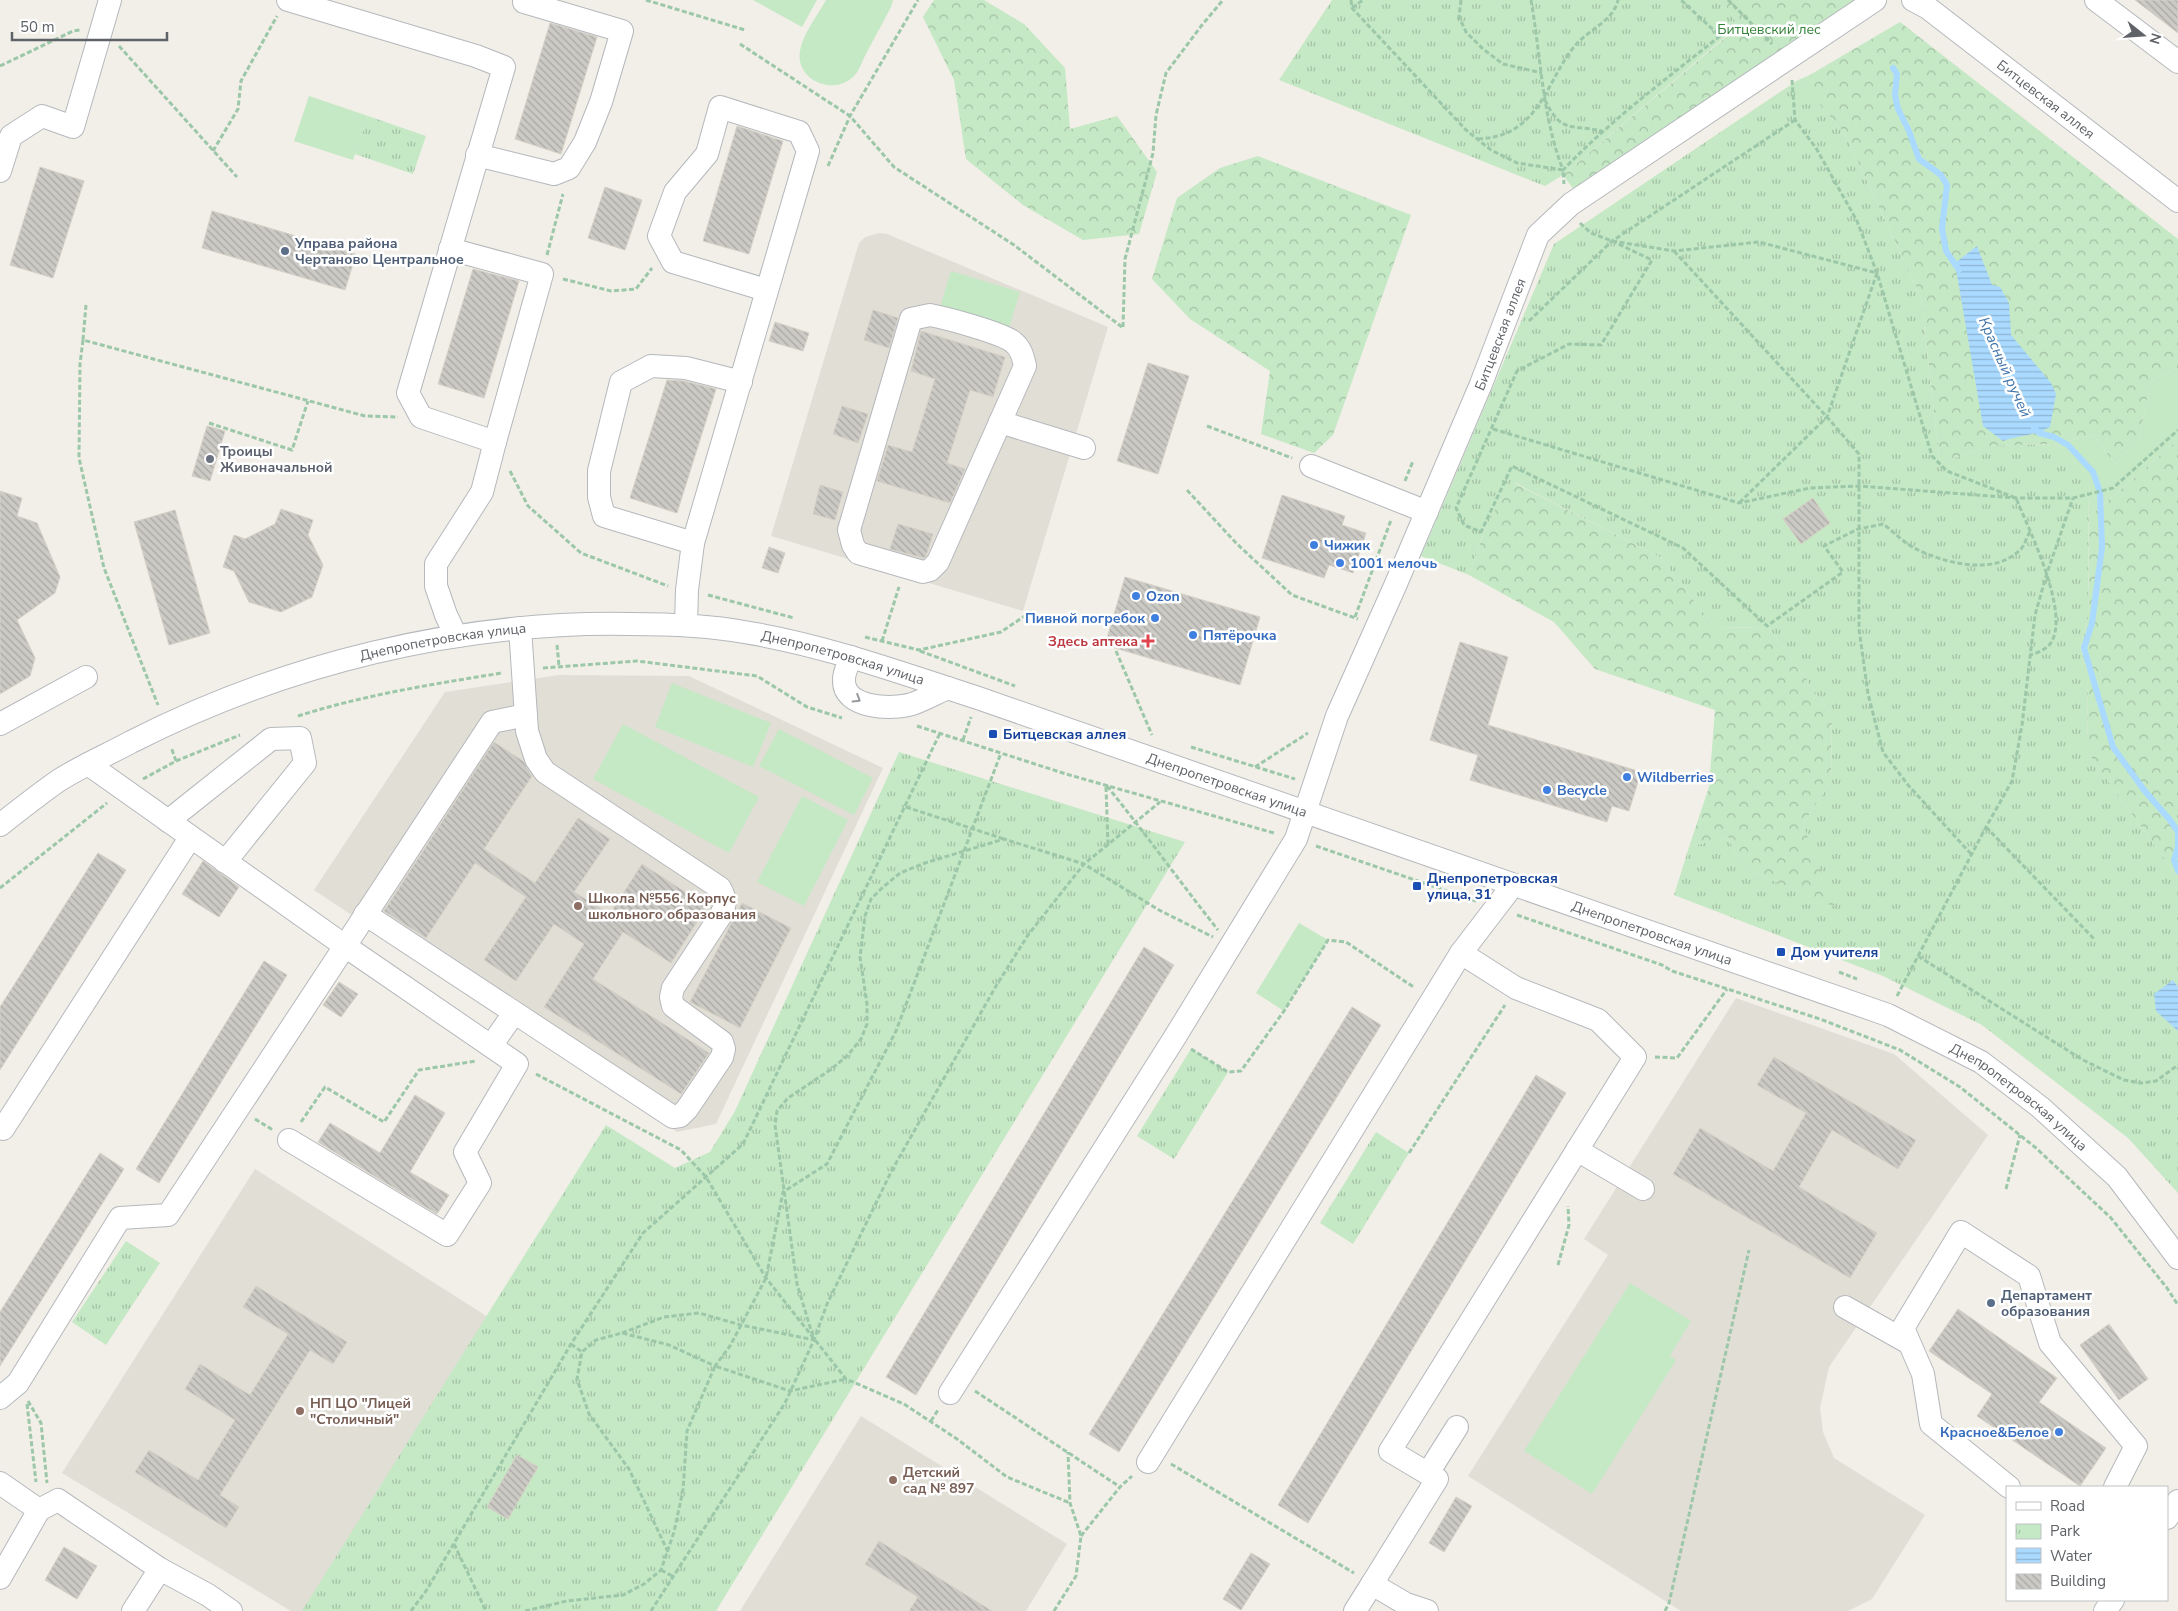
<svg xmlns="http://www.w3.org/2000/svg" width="2178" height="1611" font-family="'Nunito Sans',sans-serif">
	<defs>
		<pattern id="forest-crowns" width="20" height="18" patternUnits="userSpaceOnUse" patternTransform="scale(1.25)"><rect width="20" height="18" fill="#c5e8c5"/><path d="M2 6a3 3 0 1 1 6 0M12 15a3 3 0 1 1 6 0" fill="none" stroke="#a3c0a4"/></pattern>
		<pattern id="park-tufts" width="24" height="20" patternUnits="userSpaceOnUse" patternTransform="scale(1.25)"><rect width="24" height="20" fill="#c5e8c5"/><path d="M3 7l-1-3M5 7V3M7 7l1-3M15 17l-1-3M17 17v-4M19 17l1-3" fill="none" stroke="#a3c0a4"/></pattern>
		<pattern id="water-rules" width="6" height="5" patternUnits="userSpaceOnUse" patternTransform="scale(1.25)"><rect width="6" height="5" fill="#aadaff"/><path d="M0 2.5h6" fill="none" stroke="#8eb4d2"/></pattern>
		<pattern id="building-back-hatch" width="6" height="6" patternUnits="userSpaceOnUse" patternTransform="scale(1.25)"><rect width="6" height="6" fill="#cccac5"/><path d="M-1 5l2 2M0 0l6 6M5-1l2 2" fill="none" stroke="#a9a8a4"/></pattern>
	</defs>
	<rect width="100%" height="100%" fill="#f1efe8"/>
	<path fill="#e1ded6" d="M879,233L887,234L1108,327L1023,611L771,536L859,243L865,237Z
		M559,675L689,676L883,768L716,1124L677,1132L314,890L445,692Z
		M1736,998L1894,1054L1988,1135L1829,1367L1820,1408L1823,1432L1834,1458L1925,1515L1872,1599L1848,1611H1681L1468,1476L1608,1255L1584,1239Z
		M255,1169L540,1350L369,1611H291L62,1473Z
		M861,1416L1067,1544L1026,1611H740Z"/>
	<path fill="#c5e8c5" d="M753,0H817L802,27Z
		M826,0H893L891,7C883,23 874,38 866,54C862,61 860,69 855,75C836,97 795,81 800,51C803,33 818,15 826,0Z
		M309,96L368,116L353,160L294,141Z
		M951,271L1020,292L1009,328L940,307Z
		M2178,368V440L2089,517V476L2055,444L2093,435L2115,464L2139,438L2151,381Z
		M672,683L771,723L753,767L655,727Z
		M623,724L759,797L729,853L593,779Z
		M779,729L873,778L854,815L759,766Z
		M802,796L848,820L804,906L757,882Z
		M1299,923L1328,940L1284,1011L1256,993Z
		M1630,1283L1691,1321L1670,1356L1676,1360L1592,1494L1524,1451Z"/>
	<path fill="url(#forest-crowns)" d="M934,0H984L1024,24L1065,68L1070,129L1117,116L1157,172L1139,234L1083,240L1023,205L966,159L954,80L923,17Z
		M1716,0H1856L1578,195L1563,175L1739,26Z
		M1900,22L2178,239V368L2151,381L2139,438L2115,464L2093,435L2055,444L1987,446L1940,464L1921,298L1845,134L1798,80L1808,76Z
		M1258,156L1411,215L1333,435L1314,453L1261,434L1270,371L1190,319L1152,279L1177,198L1220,168Z
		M2178,440V878L2087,752L2088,675L2080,648L2088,618L2089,517Z
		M1514,483L1660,557L1715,627L1769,628L1832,715L1831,781L1803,824L1836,908L1742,868L1728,837L1689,847L1709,787L1715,710L1595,669L1554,622L1469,575L1483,535L1505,488Z"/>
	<path fill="url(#park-tufts)" d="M1332,0H1716L1739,25L1563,175L1545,186L1279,80Z
		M1798,80L1845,134L1921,298L1940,464L1987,446L2055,444L2089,476L2088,618L2080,648L2088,675L2087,752L2178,878V1193L2128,1138L1982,1025L1883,976L1674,895L1689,847L1728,837L1742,868L1835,907L1803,824L1831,781L1832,715L1769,628L1715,627L1660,557L1515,483L1505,489L1483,535L1469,575L1421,556L1554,244Z
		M368,116L426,136L413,174L355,154Z
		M899,752L1185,842L716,1611H302L606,1125L675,1168L710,1152L735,1111Z
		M1191,1049L1228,1072L1174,1159L1137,1136Z
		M1376,1132L1409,1153L1353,1244L1320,1223Z
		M126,1241L160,1263L106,1345L72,1322Z"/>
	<path fill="url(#water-rules)" d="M1977,246L1992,285L2000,287L2009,303L2011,335L2051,383L2056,394L2050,427C2035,436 2019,435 2003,441L1983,426L1955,263Z
		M2173,980L2178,987V1031L2156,1011L2154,994Z"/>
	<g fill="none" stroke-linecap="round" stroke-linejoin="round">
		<path stroke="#aadaff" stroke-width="6" d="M1893,68L1897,74L1895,95L1898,109L1909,131L1919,159L1941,175L1947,185L1942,228L1946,251L1959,270
			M2034,428L2039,433L2054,437L2068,445L2093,472L2100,492L2102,547L2092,623L2084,648L2113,747L2144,790L2170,820L2178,832V847L2174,860L2178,871"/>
	</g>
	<path fill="url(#building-back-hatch)" stroke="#d6d1c6" d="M2135,0H2178V33Z
		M550,23L597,37L561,154L515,139Z
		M737,126L783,141L749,254L703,241Z
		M40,167L84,181L53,278L10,265Z
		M605,187L642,200L625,250L588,238Z
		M212,211L356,254L345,290L202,248Z
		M473,269L519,281L484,398L438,384Z
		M873,310L898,318L889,348L864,340Z
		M775,322L809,333L803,351L769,341Z
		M921,331L1005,357L993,397L970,390L947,463L965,469L950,503L877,481L888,445L912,452L935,379L911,371Z
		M1148,363L1189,376L1158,474L1117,461Z
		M667,380L684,381L716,389L677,513L630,498Z
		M842,406L868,414L858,443L833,434Z
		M207,426L225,431L210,481L192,476Z
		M820,485L843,492L835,520L813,514Z
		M0,491L22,498L17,516L37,523L60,577L55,593L17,620L35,658L30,676L0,694Z
		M1282,495L1345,516L1342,525L1366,533L1353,573L1329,565L1324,578L1262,558Z
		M1813,498L1830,523L1801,544L1783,519Z
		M281,509L313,520L308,535L323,565L312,597L281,612L249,602L234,571L223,567L234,535L245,539L275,524Z
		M175,510L210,633L169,645L134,522Z
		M898,524L933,534L926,556L923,558L890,549Z
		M769,547L785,553L778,573L762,568Z
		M1125,577L1260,617L1240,685L1105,645Z
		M1460,642L1508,657L1488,725L1641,772L1629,811L1612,806L1607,822L1470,780L1478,755L1430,740Z
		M494,742L523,761L532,776L484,849L535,883L578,818L610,839L574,892L610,914L642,864L707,906L671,963L623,932L593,979L709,1053L681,1094L544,1007L584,944L554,924L516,981L484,960L526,897L475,863L426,938L384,911Z
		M98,853L126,870L0,1070V1007Z
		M203,861L239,887L219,917L182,894Z
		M742,903L791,928L740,1028L690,1002Z
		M1144,947L1174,965L916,1395L886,1377Z
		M264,961L287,975L159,1183L136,1169Z
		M339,982L358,994L341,1017L323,1005Z
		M1352,1007L1381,1025L1119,1452L1089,1434Z
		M1774,1057L1916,1140L1898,1169L1832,1130L1799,1187L1877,1233L1850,1278L1673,1174L1700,1128L1773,1171L1806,1113L1757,1085Z
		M1536,1075L1566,1093L1308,1523L1278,1505Z
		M415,1095L445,1113L410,1172L449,1195L437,1214L318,1142L330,1123L380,1153Z
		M100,1153L124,1169L0,1366V1312Z
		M256,1286L347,1342L333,1364L310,1350L220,1495L239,1507L226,1528L135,1472L149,1450L198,1480L235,1420L185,1389L200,1364L250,1395L288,1334L243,1307Z
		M1958,1309L2057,1378L2039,1402L2106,1448L2080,1486L1977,1416L1992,1394L1929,1351Z
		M2109,1324L2148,1379L2119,1400L2080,1345Z
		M517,1455L538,1467L508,1519L487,1507Z
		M1456,1497L1472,1506L1444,1552L1429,1543Z
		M879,1541L992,1611H909L918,1597L865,1564Z
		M64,1547L97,1566L77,1599L45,1580Z
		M1251,1553L1270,1564L1241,1610L1223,1599Z"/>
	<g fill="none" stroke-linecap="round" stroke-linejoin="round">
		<defs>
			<g id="minor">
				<path d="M288,0L476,56L504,67L408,393L421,417L495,442L482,492L436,564V586L446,615L456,636"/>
				<path id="s1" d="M1913,0L1928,8L2178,201"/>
				<path d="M2096,0L2178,62"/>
				<path d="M477,155L554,174L569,168L585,142L601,102L622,31L524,2"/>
				<path d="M0,171L11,136L42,116L73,127L110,0"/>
				<path d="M450,249L542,274L495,442"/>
				<path d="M930,315C946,318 1002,333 1013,342C1021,348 1023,357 1025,366L938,562L930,570L923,572L858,553L853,545L849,530L911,319Z"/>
				<path d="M1000,422L1084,448"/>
				<path d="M1311,466L1427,512"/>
				<path d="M693,543L604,516L599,497V471L621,382L651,366L686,368L741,382"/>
				<path d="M686,624L687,590L693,543L808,151L799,132L720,107L707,154L675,192L659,236L673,262L766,290"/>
				<path d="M851,657C849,663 844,672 844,679C842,709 893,710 912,704C924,700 936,693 948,688"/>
				<path d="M0,724L86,677"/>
				<path d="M168,821L271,739L300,738L305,763L225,862"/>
				<path id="s2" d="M0,825C19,810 38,795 58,781C81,766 107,755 131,742C284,664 458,621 630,624C668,624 706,625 744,632C824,645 901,673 978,698L1888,1015L1981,1062L2040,1107L2117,1177L2178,1258"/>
				<path d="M365,914L673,1117L680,1116L687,1109L722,1057L724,1049L722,1042L673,1006L671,997L673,988L721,915C726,904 726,899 720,888L545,772L536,759L527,731L520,628"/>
				<path d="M491,1046L514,1013"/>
				<path d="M0,1128L3,1129L190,838"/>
				<path d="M289,1140L447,1235L480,1183L465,1152L517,1064L345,946L492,722L526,715"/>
				<path d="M1577,1150L1643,1189"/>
				<path d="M1845,1307L1909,1343"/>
				<path id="s3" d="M950,1393L1175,1037L1296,839L1337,716L1395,586L1481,384L1538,235L1571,204L1875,0"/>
				<path d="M0,1398L18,1383L120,1218L168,1215L345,946L88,764"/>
				<path d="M1148,1462L1461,953"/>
				<path d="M1428,1473L1457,1427"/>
				<path d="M0,1483L39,1510"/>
				<path d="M2009,1487L1931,1424L1923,1374L1903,1328L1961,1232L2029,1276L2050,1343L2136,1446L2115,1487"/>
				<path d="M2167,1518L2178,1501"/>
				<path d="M0,1578L39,1510L58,1500L160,1569L208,1595L231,1611"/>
				<path d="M133,1611L160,1569"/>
				<path d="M1355,1611L1372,1584"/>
				<path d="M1427,1611L1406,1604L1372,1584L1437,1479L1390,1451L1635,1057L1598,1020L1516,988L1461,953L1513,885"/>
				<path d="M2105,1611L2113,1600"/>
			</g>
		</defs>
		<use href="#minor" stroke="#b5b8bc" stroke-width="24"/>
		<path stroke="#9cc7a9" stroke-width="3" stroke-dasharray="5 2.5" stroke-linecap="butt" d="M646,0L745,30
			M1351,0L1352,8L1466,130L1491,150L1517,163L1563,170L1564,184
			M1461,0L1459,17L1466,32L1483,49L1503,64L1542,73
			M1531,0C1541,57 1542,116 1563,170C1611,120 1666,79 1720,36L1681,0
			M1728,0L1772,44
			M1352,8L1363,0
			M740,44L850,116L894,167L1014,245L1122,327
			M119,46L237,177
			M0,66L73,31L80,30
			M1792,80L1795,120L1816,148L1857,221L1877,273L1932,456L1947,471L2016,498C2028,528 2072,615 2050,644C2045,650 2037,653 2030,655
			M1545,100C1561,134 1571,124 1602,131
			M1478,139C1494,138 1507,135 1520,125C1546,105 1554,71 1574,47C1587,30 1613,22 1618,0
			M213,151L238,109L241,81L277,16
			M828,166L850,116L918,0
			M1580,223L1591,233L1612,241L1674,251L1759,242L1877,273L1827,417L1739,503
			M1612,241L1652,260L1601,345L1569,344L1517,371L1456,508L1464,525L1481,532L1512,466L1683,548L1767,626L1843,572L1824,546L1858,529L1883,524C1893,531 1903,542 1914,548C1944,563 1994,577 2021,549C2025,544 2027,537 2030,531
			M1674,251L1827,417L1859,454V629L1868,694L1883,752L1908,785L1972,855
			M547,255L563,194
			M563,279L611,291L636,289L652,268
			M86,305L83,340L365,416L398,417
			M1529,321L1612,241L1795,120
			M1123,327L1125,259L1153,153L1156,115L1166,73L1202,25L1223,0
			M83,340L80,364L79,458L104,568L158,705
			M209,423L292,450L308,401
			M1207,426L1292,458
			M1493,429L1739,503L1810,488L1859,486L2016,498H2073L2113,488L2178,430
			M510,471L528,506L581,553L668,586
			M1405,481L1413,461
			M1187,490L1237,544L1292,595L1358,619
			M708,595L794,618
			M1355,617L1391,520
			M865,637L919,650L1001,632L1032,611
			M882,641L899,587
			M557,645L559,666
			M920,651L1015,686
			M1116,651L1152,735
			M543,668L637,661L757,676L807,707L842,718
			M298,716C364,695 433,684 502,673
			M917,726L1066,774L1274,833
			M963,740L971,717
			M1191,747L1295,779
			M176,761L240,735
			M1255,767L1308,733
			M143,779L176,761L171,747
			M1107,786C1145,833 1180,882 1218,930
			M1106,787L1108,845
			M906,807L1004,839
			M1986,827L2095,940
			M1316,846L1476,901
			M0,888L107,803
			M1517,915L1662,965L1672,971L1820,1019L1900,1050L1960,1087L2036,1148L2111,1218L2167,1288L2178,1305
			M1918,956L2083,1060L2124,1080L2141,1083L2156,1081L2178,1065
			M1839,972L1857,979
			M1897,996L1986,827L2012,781L2022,725L2035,615L2047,573L2073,498
			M1191,1049L1228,1072L1241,1071L1284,1011L1328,940L1346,942L1415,988
			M1655,1057L1677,1058L1727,989
			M536,1074L681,1150L706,1177L766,1278L846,1379L904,1404L957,1439L1007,1477L1070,1503
			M255,1119L273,1130
			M301,1122L325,1087L384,1122L419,1070L476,1061
			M1409,1153L1505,1005
			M2006,1189L2020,1135
			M1558,1265L1569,1225L1568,1206
			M622,1333L664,1317L699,1313L741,1325L814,1340L797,1284L775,1125L777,1111L788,1098L830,1070L847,1056L861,1039L867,1024V1004L860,957L865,916L871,899L882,888L900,873L925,863L1004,839L1084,864L1159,910L1213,937
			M571,1344L582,1352
			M975,1391L1120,1487
			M28,1401L41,1423L47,1483
			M27,1404L36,1482
			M931,1421L938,1410
			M1171,1464L1354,1573
			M1081,1536L1120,1487L1132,1476
			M454,1544L486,1611
			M668,1552L629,1469L589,1414L577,1379L582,1352L596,1340L622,1333L669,1345L715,1366L730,1346L766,1278L783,1192L827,1164L896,1031L1001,753
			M661,1570L674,1577
			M411,1611L426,1591L571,1344L643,1233L743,1144L940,733
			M525,1611L567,1601L623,1595L644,1584L661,1570L674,1532L683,1490L687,1431L715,1366L790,1391L846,1379
			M651,1611L785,1403L814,1340L827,1304L891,1172L996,986L1028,935L1084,864L1160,802
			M1054,1611L1076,1576L1081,1536L1070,1503L1068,1452
			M1665,1611L1669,1603L1749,1250"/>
		<use href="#minor" stroke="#fff" stroke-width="22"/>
	</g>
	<defs><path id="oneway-chevron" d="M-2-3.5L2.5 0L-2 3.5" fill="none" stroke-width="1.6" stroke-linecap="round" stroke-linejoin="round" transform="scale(1.25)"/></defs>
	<use stroke="#979a9d" href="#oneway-chevron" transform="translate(857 699) rotate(32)"/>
	<g fill="#5c6f8a" stroke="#fff" stroke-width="2">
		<circle cx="285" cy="251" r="5"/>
		<circle cx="1991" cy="1303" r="5"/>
	</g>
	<circle fill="#6b7280" stroke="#fff" stroke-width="2" cx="210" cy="459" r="5"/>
	<g fill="#3f7fe0" stroke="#fff" stroke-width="2">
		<circle cx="1314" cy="545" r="5"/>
		<circle cx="1340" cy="563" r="5"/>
		<circle cx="1136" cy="596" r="5"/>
		<circle cx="1155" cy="618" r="5"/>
		<circle cx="1193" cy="635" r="5"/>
		<circle cx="1627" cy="777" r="5"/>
		<circle cx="1547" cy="790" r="5"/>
		<circle cx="2059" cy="1432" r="5"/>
	</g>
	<path fill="#e0444e" stroke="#fff" stroke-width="2" d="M1145.5 633.5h5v5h5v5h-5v5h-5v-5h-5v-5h5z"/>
	<g fill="#1a4fb4" stroke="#fff" stroke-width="2">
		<rect x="988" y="729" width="10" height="10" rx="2.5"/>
		<rect x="1412" y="881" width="10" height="10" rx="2.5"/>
		<rect x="1776" y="947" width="10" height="10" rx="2.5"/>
	</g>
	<g fill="#8d6e63" stroke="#fff" stroke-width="2">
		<circle cx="578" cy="906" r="5"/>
		<circle cx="300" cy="1411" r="5"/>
		<circle cx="893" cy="1480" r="5"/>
	</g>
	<g text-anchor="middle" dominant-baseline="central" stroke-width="5" stroke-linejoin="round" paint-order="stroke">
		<g font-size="14" fill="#348238" stroke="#fff">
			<text x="1769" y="29">Битцевский лес</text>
		</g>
		<g font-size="14" fill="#5f6368" stroke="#fff">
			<text stroke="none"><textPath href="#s1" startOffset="166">Битцевская аллея</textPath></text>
			<text stroke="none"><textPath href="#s3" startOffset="1198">Битцевская аллея</textPath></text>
			<text stroke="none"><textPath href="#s2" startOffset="485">Днепропетровская улица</textPath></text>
			<text stroke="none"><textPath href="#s2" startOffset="890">Днепропетровская улица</textPath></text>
			<text stroke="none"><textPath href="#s2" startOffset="1295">Днепропетровская улица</textPath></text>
			<text stroke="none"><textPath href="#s2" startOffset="1745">Днепропетровская улица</textPath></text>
			<text stroke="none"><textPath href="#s2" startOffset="2150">Днепропетровская улица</textPath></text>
		</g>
		<g font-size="14" font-weight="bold" fill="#4e5e75" stroke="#fff" text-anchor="start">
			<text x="295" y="243">Управа района<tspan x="295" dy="16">Чертаново Центральное</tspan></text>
			<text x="2001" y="1295">Департамент<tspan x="2001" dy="16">образования</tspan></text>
		</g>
		<g font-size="14" font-weight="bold" fill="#5b616d" stroke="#fff" text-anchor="start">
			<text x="220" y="451">Троицы<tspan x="220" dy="16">Живоначальной</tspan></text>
		</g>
		<g font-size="14" font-weight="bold" fill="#366cbe" stroke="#fff" text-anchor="start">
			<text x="1324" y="545">Чижик</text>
			<text x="1350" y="563">1001 мелочь</text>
			<text x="1146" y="596">Ozon</text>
			<text x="1145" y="618" text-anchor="end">Пивной погребок</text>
			<text x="1203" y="635">Пятёрочка</text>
			<text x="1637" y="777">Wildberries</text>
			<text x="1557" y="790">Becycle</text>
			<text x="2049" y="1432" text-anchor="end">Красное&amp;Белое</text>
		</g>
		<g font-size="14" font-weight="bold" fill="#be3a42" stroke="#fff" text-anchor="end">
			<text x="1138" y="641">Здесь аптека</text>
		</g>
		<g font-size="14" font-weight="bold" fill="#164399" stroke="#fff" text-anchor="start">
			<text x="1003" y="734">Битцевская аллея</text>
			<text x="1427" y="878">Днепропетровская<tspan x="1427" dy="16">улица, 31</tspan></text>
			<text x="1791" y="952">Дом учителя</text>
		</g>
		<g font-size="14" font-weight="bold" fill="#785e54" stroke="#fff" text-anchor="start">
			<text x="588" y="898">Школа №556. Корпус<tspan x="588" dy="16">школьного образования</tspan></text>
			<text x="310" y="1403">НП ЦО "Лицей<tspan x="310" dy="16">"Столичный"</tspan></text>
			<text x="903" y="1472">Детский<tspan x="903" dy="16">сад № 897</tspan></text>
		</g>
		<g font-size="15" font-style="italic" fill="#4174aa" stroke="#fff">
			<text transform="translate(2005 367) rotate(66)">Красный ручей</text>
		</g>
	</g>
	<rect x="2006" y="1486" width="162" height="115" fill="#ffffff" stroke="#bfc1c3"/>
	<rect x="2016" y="1502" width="25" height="8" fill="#ffffff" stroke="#bfc1c3"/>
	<text x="2050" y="1511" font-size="15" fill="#5f6368">Road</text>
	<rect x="2016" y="1524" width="25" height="15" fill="url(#park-tufts)" stroke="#bfc1c3"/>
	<text x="2050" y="1536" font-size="15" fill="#5f6368">Park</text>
	<rect x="2016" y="1548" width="25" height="15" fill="url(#water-rules)" stroke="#bfc1c3"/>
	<text x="2050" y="1561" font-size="15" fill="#5f6368">Water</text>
	<rect x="2016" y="1574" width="25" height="15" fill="url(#building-back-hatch)" stroke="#bfc1c3"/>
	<text x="2050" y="1586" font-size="15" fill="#5f6368">Building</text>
	<g transform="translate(2143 35) rotate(107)" stroke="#ffffff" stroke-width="4" paint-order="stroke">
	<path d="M0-4L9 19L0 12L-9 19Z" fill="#5f6368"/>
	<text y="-8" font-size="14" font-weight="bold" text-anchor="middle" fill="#5f6368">N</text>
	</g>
	<path d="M12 32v8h155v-8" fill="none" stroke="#5f6368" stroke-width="2.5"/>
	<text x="20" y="32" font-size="15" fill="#5f6368" stroke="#ffffff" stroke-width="4" paint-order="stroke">50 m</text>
</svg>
